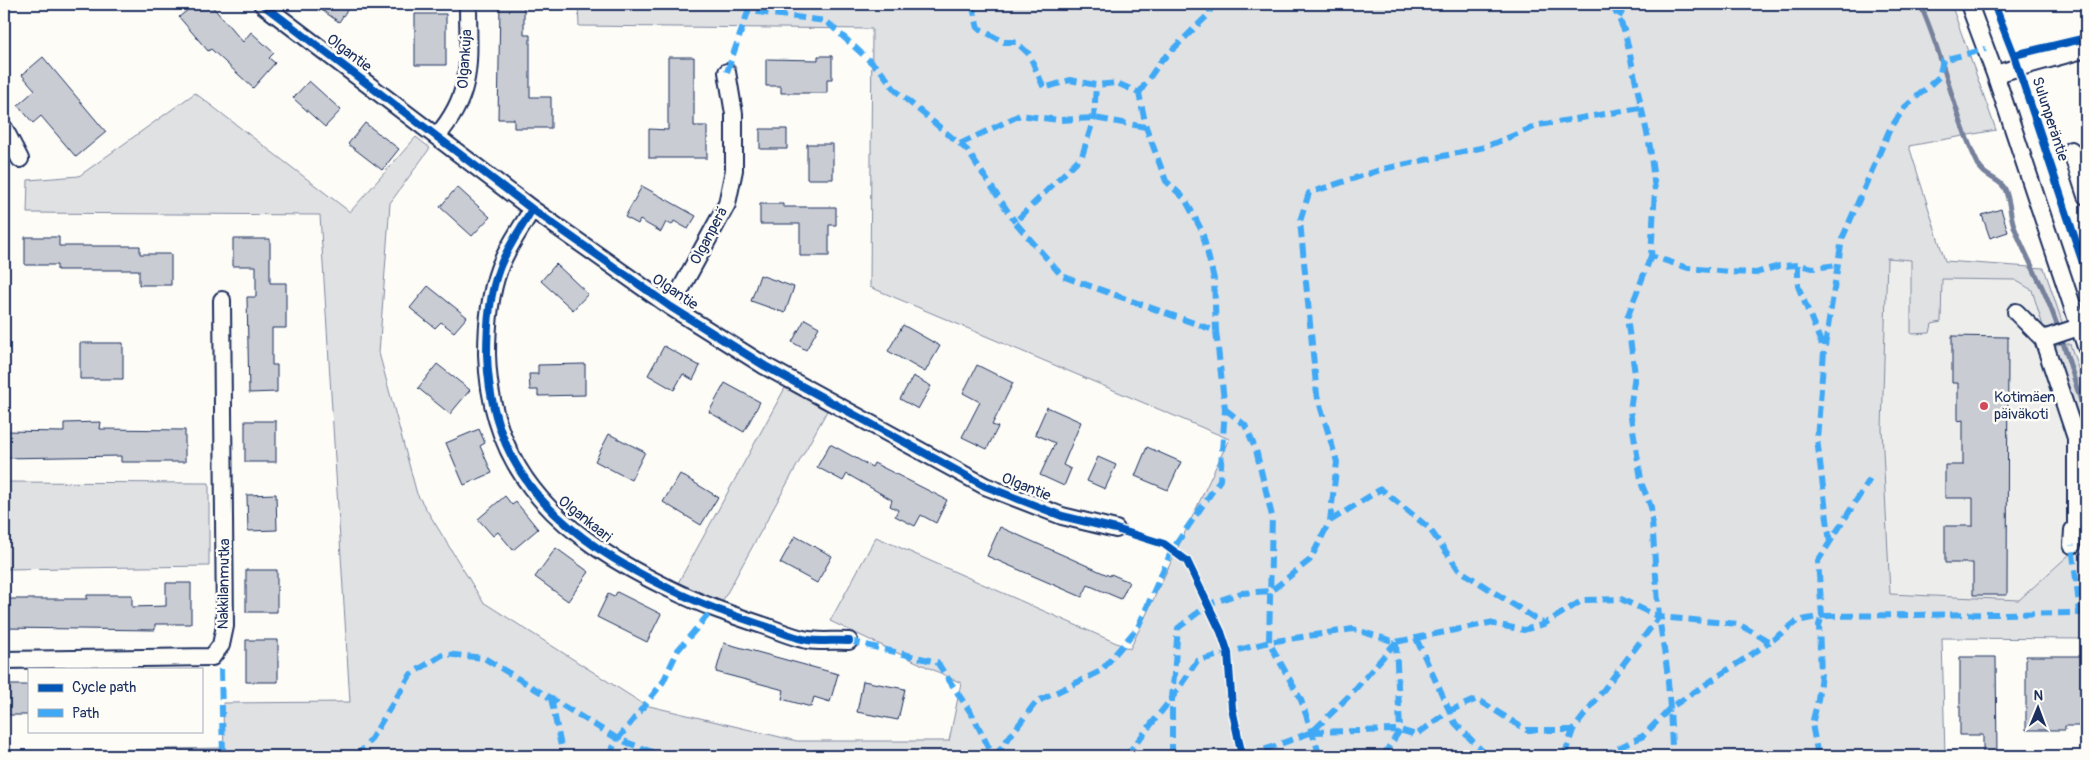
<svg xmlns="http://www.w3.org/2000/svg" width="2090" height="760" font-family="Pangolin,sans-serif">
	<rect width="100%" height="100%" fill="#fdfcf7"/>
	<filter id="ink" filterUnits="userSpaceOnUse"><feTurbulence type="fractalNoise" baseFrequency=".02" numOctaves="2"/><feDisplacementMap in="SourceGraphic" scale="10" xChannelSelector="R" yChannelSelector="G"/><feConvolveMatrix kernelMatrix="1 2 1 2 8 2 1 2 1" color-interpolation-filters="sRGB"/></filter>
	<g filter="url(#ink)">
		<path fill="#edeeec" d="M1887,257L2044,268L2065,319L2086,384V553L2070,554L2019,600L1890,594L1882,429Z"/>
		<path fill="#e0e1e3" stroke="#7e88a0" d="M578,4H1951L1996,130L1909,146L1945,261L2044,268L2062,322L2052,331L2043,326L2032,290L2015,280L1942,279L1941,322L1932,324L1930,333L1911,334V260L1887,258L1882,429L1890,594L2019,600L2070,554L2086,553V639L1942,638L1945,756H224L223,703L350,702L320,215L27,213L28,180L79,176L195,93L350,212L416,137L430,148L390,203L379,353L417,494L483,602L645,705L797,741H949L961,683L830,621L876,537L1130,649L1229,439L870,287L872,29L579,26Z
			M2058,344H2070L2086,392V509L2082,435L2054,349Z
			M785,388L827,411L722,602L678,583Z
			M4,482L209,483V566L4,569Z
			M222,748V756H4V752Z"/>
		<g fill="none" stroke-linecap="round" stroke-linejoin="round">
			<path stroke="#76819c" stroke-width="5" d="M1920,4C1944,56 1953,113 1978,164C1984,178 2000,178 2005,189C2010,201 2010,216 2015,229C2023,249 2033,268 2042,287C2061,329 2072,374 2086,417"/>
		</g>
		<path fill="#c9ccd3" stroke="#1b2f5e" d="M195,4H210L243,42L251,32L274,53L269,58L275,63L253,88L211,49L208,51L179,17Z
			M313,4H351L339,22Z
			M500,4H524V35H530V97H551V128H514V119H498Z
			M415,14H446V65H415Z
			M818,56H832V79H827V93H781V86H766V59L818,60Z
			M43,57L106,132L76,157L41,116L33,123L18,105L35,90L22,75Z
			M668,57H694V126H707V158H649V129L668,130Z
			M309,81L341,110L325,127L293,98Z
			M365,123L399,149L382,170L348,144Z
			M760,129H787V149H760Z
			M807,144H833V179H807Z
			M642,186L696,216L688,229L674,221L672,225L666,222L661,232L640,220L638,224L625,217Z
			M457,187L490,217L472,236L440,207Z
			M760,204H783V207H836V225H829V256H800V224H760Z
			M2001,209L2008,232L1990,238L1982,215Z
			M25,237H59V246H140V254H171V285H139V270H57V265H25Z
			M233,239H270V283H286V328H272V365H277V392L249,393L247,297H256V266H233Z
			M556,264L588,294L573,310L541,281Z
			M760,275L794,287L785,313L751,301Z
			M428,286L467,317L454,332L441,322L435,328L410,308Z
			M805,319L819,327L806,350L792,342Z
			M903,325L940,346L925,372L888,351Z
			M1952,336L2008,337L2007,595H1973V563H1945V526H1973V498H1945V465H1963V420L1958,421V383H1952Z
			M80,343H123V379H80Z
			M664,346L700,366L693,380L683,374L674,390L648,375Z
			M437,364L470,390L450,414L418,388Z
			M585,364V395L538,396V390H530L529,374H538V365Z
			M977,365L1013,383L992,425L998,427L987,449L962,437L980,402L963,393Z
			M913,376L931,386L918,409L900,399Z
			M725,383L760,402L744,432L709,412Z
			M1047,407L1081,422L1063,465L1071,469L1064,486L1040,475L1055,443L1035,434Z
			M245,421H276V462H245Z
			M101,422L100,429L185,430V462H121V456L4,458V431L64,432V423Z
			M479,429L485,443L480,446L492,473L464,485L446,443Z
			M609,434L645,452L631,480L595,461Z
			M830,444L872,467L874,463L947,500L936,523L921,515L915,526L895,516L898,510L890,506L892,500L847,474L843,481L817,467Z
			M1147,447L1181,462L1168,490L1135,476Z
			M1098,457L1116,465L1105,489L1087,481Z
			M680,474L718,497L701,525L663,502Z
			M276,494L277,530L248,531L247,495Z
			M505,496L512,505L516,502L538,529L513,550L498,532L493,536L478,519Z
			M1000,527L1110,576L1111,574L1129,582L1121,599L1088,585L1082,597L987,556Z
			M795,536L832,556L817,583L780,563Z
			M556,548L589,572L568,601L535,577Z
			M246,570H277V612H246Z
			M166,583H191V624H155V630L4,628V599H87V595H132V607L166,606Z
			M617,592L661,614L647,642L597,617L608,594L614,597Z
			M246,640H278V682H246Z
			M724,643L838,674L830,702L814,697L811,707L782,699L784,690L716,672Z
			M2026,656H2086V726H2065V730H2026Z
			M1960,657H1996L1997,756H1983V735H1960Z
			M863,681L905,689L898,720L857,712Z
			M4,685H29V715H4Z"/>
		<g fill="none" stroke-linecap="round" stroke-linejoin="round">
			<defs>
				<path id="minor" d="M262,4L532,209L671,307L765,366L985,486L1062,516L1116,529
					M1969,4L1995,74L2086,347
					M1995,74L2086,49
					M4,128L20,159
					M437,136C475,92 468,58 468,4
					M2071,150L2086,196
					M532,209C521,229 507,247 499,269C489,296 487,325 487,354C490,478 567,539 670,589C702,605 735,616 768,627C781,632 795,638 808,640C821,642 836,640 849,641
					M671,307L727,204L734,170V114L727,72
					M2016,312L2043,339L2076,438V529
					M2043,339L2079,327
					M2072,545L2073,530L2084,529
					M4,660L212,657L221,645L225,626L222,300"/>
			</defs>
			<use href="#minor" stroke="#1b2f5e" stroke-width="20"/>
			<use href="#minor" stroke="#fdfcf7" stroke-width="16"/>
			<path stroke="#3fa9f5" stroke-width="6" stroke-dasharray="12 6" stroke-linecap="butt" d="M741,4L750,11L826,21L882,72L895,90L967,150L1015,222
				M972,4L978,28L1004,42H1016L1029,54L1044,88L1070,80L1096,85L1117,83L1139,93L1146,127L1166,181L1185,199L1202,231L1214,279L1216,331
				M1612,4L1625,32L1650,147L1655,190L1651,256L1688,268L1729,272L1756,273L1779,266L1798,265L1813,268L1838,265
				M1619,17L1627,4
				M727,72L750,6
				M1139,93L1161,61L1210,13V4
				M960,144L1020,115L1059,120L1094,118L1146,127
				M1651,256L1627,318L1635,374L1630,411L1642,485L1651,507L1659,617L1667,669L1670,708L1672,746L1669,756
				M1798,265V286L1824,350
				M1225,409L1245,425L1256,450L1272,516L1269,642L1301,700L1320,756
				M1330,521L1381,489L1429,528L1459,570L1544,624
				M1830,543L1817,439L1824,352L1842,239L1889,131L1904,108L1939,77L1943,60L1986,49
				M1416,638L1455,723L1487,756
				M849,641L937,662L973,716L993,756
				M221,669L223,756
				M551,698L563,756
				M1312,732L1400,730L1416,735L1449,711L1477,699L1526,730H1573
				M355,756L366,747L411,674L444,654L484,658L618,739L663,756
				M608,756L618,739L663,682L678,650L713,609
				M995,756L1036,702L1101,671L1138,627L1172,550L1220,480L1225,409L1216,331L1062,276L1015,222L1082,156L1094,118L1096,85
				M1126,756L1172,698L1197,661L1269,642L1353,629L1396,642L1489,623L1524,630L1544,624L1583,600L1621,599L1659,617L1738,624L1770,642L1797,621L1822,616L1818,561L1870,479
				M1172,756V698L1178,628L1209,604L1241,593L1271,591L1310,560L1330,521L1337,462L1317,395L1300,221L1309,193L1383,169L1485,147L1539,125L1641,108
				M1248,756L1312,732L1351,694L1396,642
				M1383,756L1400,730L1396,642
				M1564,756L1573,730L1659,617
				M1602,756L1643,736L1670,708L1770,642
				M1818,756L1812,724L1818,700L1821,674L1819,625L1822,616L2080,613L2072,545"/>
			<defs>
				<path id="cycleway" d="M262,4L532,209L671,307L765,366L985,486L1062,516L1116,529L1164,544L1187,561L1221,632L1228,653L1232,708L1242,756
					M1994,4L2014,55L2086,272
					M2014,55L2086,38
					M532,209C521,229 507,247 499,269C489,296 487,325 487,354C490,478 567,539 670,589C702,605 735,616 768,627C781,632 795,638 808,640C821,642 836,640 849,641"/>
			</defs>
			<use href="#cycleway" stroke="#fdfcf7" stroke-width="11"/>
			<use href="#cycleway" stroke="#0057b8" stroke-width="8"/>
		</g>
	</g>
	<circle fill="#d1495b" stroke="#fdfcf7" stroke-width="2" cx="1984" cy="406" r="5"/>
	<g text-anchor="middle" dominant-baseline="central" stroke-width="5" stroke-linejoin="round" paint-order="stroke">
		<g font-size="15" fill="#1b2f5e" stroke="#fdfcf7">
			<text transform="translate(349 53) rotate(37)">Olgantie</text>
			<text transform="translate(465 59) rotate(-86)">Olgankuja</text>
			<text transform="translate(2050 119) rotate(72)">Sulunperäntie</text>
			<text transform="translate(709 236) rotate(-62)">Olganperä</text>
			<text transform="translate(675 292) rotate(34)">Olgantie</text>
			<text transform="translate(1026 487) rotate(22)">Olgantie</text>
			<text transform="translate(585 519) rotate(39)">Olgankaari</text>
			<text transform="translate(224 584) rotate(-89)">Nakkilanmutka</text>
		</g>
		<g font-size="15" fill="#1b2f5e" stroke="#fdfcf7" text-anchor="start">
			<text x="1994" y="397">Kotimäen<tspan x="1994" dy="17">päiväkoti</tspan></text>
		</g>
	</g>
	<rect width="2090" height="760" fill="none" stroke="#fdfcf7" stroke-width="20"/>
	<rect x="10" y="10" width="2070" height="740" fill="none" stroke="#1b2f5e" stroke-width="2" filter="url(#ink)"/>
	<rect x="28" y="668" width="175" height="65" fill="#fdfcf7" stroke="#a3aaba"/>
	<rect x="38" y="684" width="25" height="8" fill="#0057b8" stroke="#a3aaba"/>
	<text x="72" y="692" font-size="15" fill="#1b2f5e">Cycle path</text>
	<rect x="38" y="709" width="25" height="8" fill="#3fa9f5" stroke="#a3aaba"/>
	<text x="72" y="718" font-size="15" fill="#1b2f5e">Path</text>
	<g transform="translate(2038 708) rotate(1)" stroke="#fdfcf7" stroke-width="4" paint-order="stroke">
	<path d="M0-4L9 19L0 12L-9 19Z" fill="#1b2f5e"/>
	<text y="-8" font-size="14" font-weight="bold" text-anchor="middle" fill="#1b2f5e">N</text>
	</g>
</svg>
